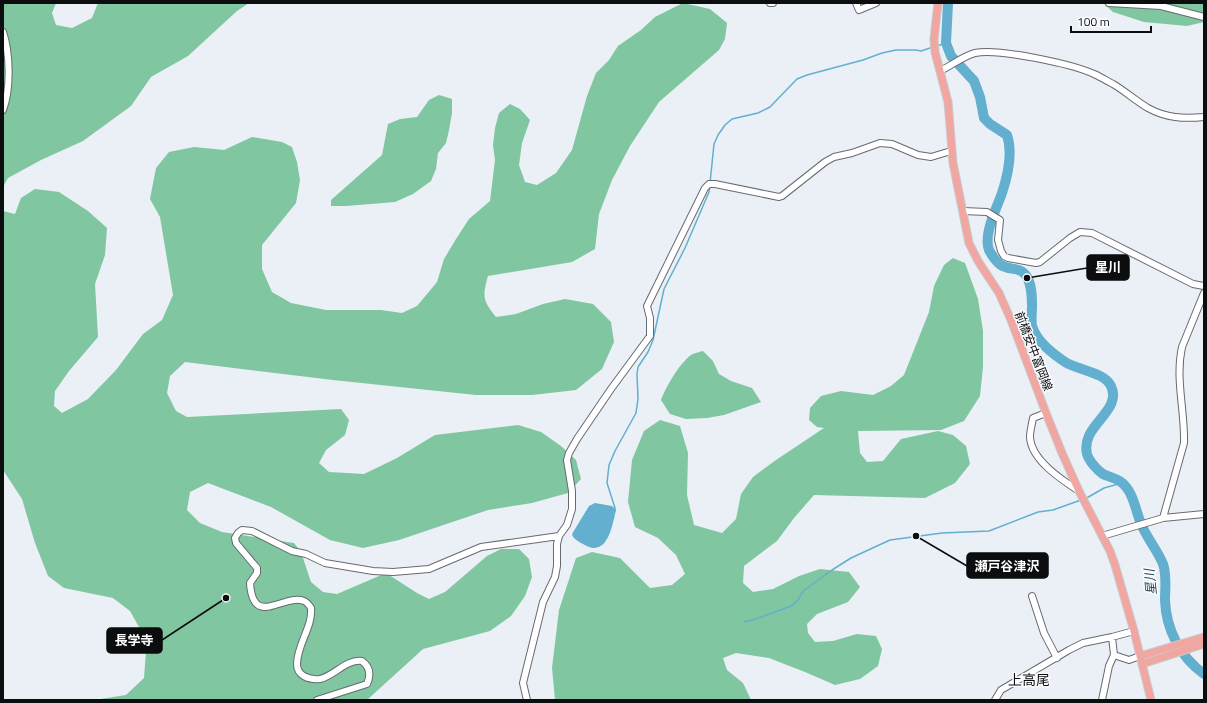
<svg xmlns="http://www.w3.org/2000/svg" width="1207" height="703" font-family="'Titillium Web','Noto Sans JP',sans-serif">
	<rect width="100%" height="100%" fill="#eaf0f6"/>
	<path fill="#7fc6a1" d="M3,3H56L52,13L56,25L72,28L92,18L98,3H249L237,11L188,56L151,77L131,106L83,141L41,160L8,178L3,187Z
		M683,3L710,9L727,23L725,39L719,50L659,102L630,146L612,180L599,214L595,249L572,262L488,276C482,297 483,301 496,317L516,314L543,304L565,299L593,304L611,322L614,342L602,369L576,390L532,395H476L333,380L185,362L170,376L167,393L176,411L187,417L341,409L349,420L345,435L326,450L319,463L329,472L364,474L397,458L435,435L518,425L541,432L561,446L576,460L581,479L568,493L532,503L488,510L399,540L363,548L330,540L271,507L208,483L190,492L187,510L200,523L222,532L294,543L301,552L311,582L323,592L337,594L386,573L417,593L429,599L445,592L487,556L501,549H519L529,559L532,577L525,596L511,616L490,631L423,649L367,700H94L126,695L144,678L146,652L139,627L130,611L113,598L64,588L48,576L35,543L22,499L3,470V211L15,214L21,198L35,189L59,192L88,211L107,228L105,255L95,284L98,337L69,371L55,391L54,406L62,413L88,399L116,370L143,334L162,320L173,295L160,217L150,199L156,168L169,152L194,147L224,150L252,137L282,142L292,147L297,162L300,180L296,203L262,245V269L272,292L291,303L326,310H381L402,313L417,306L437,282L444,259L456,239L469,219L490,201L495,160L493,145L495,128L499,113L510,104L520,109L530,120L522,143L519,165L525,182L537,185L556,173L572,150L587,96L596,73L609,60L618,46L641,30L655,17Z
		M1103,3H1204V22L1187,26L1144,22L1113,12Z
		M439,95L452,99V113L449,130L446,143L438,153L436,169L431,181L413,194L395,202L346,206H331V200L382,155L388,124L400,119L417,117L429,100Z
		M953,258L965,263L978,299L983,331V367L980,396L964,421L941,430L858,431L860,453L867,462L883,461L901,439L938,431L953,435L966,446L970,464L955,483L925,498L814,495L794,518L777,541L744,566L743,583L753,592L773,589L799,576L820,569L849,572L860,587L848,602L817,614L807,624L808,633L815,642L833,641L857,634L876,636L882,649L878,666L860,679L835,685L805,672L769,658L736,653L723,658L727,670L743,683L751,700H555L552,668L559,610L576,558L592,552L620,558L650,588L672,585L685,574L676,555L658,538L635,527L628,502L632,460L644,431L660,420L680,426L688,453L687,495L694,525L722,533L736,519L741,494L753,477L776,460L824,428L817,427L809,420L810,408L821,396L841,391L873,395L891,386L904,375L929,312L934,286L944,265Z
		M703,351L713,361L719,374L731,381L752,388L761,402L724,415L707,418L686,419L670,414L661,400C666,387 679,364 691,355C694,353 699,352 703,351Z"/>
	<path fill="#62afcf" d="M595,503L612,506L616,510C612,527 607,559 583,544C578,541 573,539 572,534L589,506Z"/>
	<g fill="none" stroke-linecap="round" stroke-linejoin="round">
		<path stroke="#62afcf" stroke-width="1.5" d="M937,46L946,43
			M710,183L714,144L718,135L725,125L732,119L758,113L770,107L797,79L807,75L863,60L882,53L896,50H916L921,51L933,47
			M1085,499L1104,488L1122,483
			M615,511V508L607,483L609,465L615,451L636,413L638,399L637,374L638,367L648,352L653,340L664,289L685,248L709,192L710,186
			M744,622L756,619L791,606L798,600L803,591L832,570L851,558L890,540L942,533L989,531L1038,512L1053,510L1081,500"/>
		<path stroke="#62afcf" stroke-width="10" d="M948,3L946,43L951,56L974,81L980,97L984,118L990,124L1007,135C1013,153 1008,175 1002,193C997,208 983,234 989,250C991,254 997,263 1001,265C1010,271 1021,266 1027,277C1032,286 1032,297 1032,306C1032,312 1031,320 1032,326C1037,342 1052,353 1065,362C1078,370 1104,372 1111,386C1123,412 1080,425 1087,454C1089,461 1097,470 1103,474C1109,477 1116,478 1121,482C1133,491 1135,508 1140,521C1145,536 1157,549 1163,564C1167,575 1165,589 1165,600C1166,629 1180,657 1204,674"/>
		<defs>
			<path id="minor" d="M770,3H773
				M856,3L859,10L876,3
				M1109,3L1161,6L1204,17
				M3,32C10,53 11,89 3,110
				M940,71C951,66 963,56 975,53C998,48 1072,64 1094,74C1101,77 1107,81 1113,84C1125,91 1136,101 1148,108C1166,118 1184,119 1204,117
				M963,211L987,212L1000,220L998,240L1001,251L1004,256L1008,258L1036,263L1040,262L1070,238L1080,232L1092,233L1193,284L1204,286
				M1046,413L1033,418C1032,424 1030,431 1030,437C1031,460 1062,480 1079,491
				M1163,518L1184,443C1185,411 1175,379 1182,347L1204,293
				M1102,536L1163,518L1204,514
				M1032,596L1044,633L1057,658
				M1114,655L1129,660L1140,656
				M317,700L367,684C371,675 370,667 362,661C346,659 334,676 320,679C309,680 297,676 297,664C297,645 313,626 311,608C309,605 307,602 304,601C284,593 253,629 250,583L257,573V568L236,543L235,538L238,533L242,530L252,531L292,551L306,554L325,563L373,571L393,572L429,569L481,547L559,536
				M527,700L523,683L543,602L555,577L557,566V544L559,536L567,525L572,509V491L567,460L569,453L577,439L611,389L650,336V318L647,306L705,188L709,184H715L779,197L782,196L825,162L834,157L852,153L880,143L892,144L918,155L931,157L951,151
				M995,700L1001,690L1069,650L1083,643L1112,637L1134,631
				M1102,700L1109,666L1114,655L1112,637"/>
			<path id="major" d="M938,3L934,39L935,52L948,102L953,163L969,243L978,261L999,293L1011,320L1046,413L1062,453L1079,491L1110,551L1115,565L1134,631L1151,700
				M1140,656L1204,637
				M1142,664L1204,644"/>
		</defs>
		<use href="#minor" stroke="#666b70" stroke-width="8"/>
		<use href="#major" stroke="#c9caca" stroke-width="9"/>
		<use href="#minor" stroke="#fff" stroke-width="6"/>
		<use href="#major" stroke="#f1a6a2" stroke-width="7"/>
	</g>
	<g text-anchor="middle" dominant-baseline="central" stroke-width="3" stroke-linejoin="round" paint-order="stroke">
		<g font-size="12" fill="#0b0d0f" stroke="#fafcff">
			<text transform="translate(1034 351) rotate(69)">前橋安中富岡線</text>
		</g>
		<g font-size="13" font-style="italic" fill="#1e4150" stroke="#fafcff">
			<text transform="translate(1150 582) rotate(-96)">星川</text>
		</g>
		<g font-size="14" fill="#0b0d0f" stroke="#fafcff">
			<text x="1029" y="679">上高尾</text>
		</g>
	</g>
	<path fill="none" stroke="#0b0d0f" stroke-width="1.5" d="M1027 278L1087 268M916 536L967 566M226 598L162 640"/>
	<g fill="#0b0d0f" stroke="#fafcff" stroke-width="1.5">
		<circle cx="1027" cy="278" r="4"/>
		<circle cx="916" cy="536" r="4"/>
		<circle cx="226" cy="598" r="4"/>
	</g>
	<g fill="#0b0d0f" stroke="#0b0d0f" stroke-width="1.5">
		<rect x="1087" y="255" width="42" height="25" rx="4"/>
		<rect x="967" y="553" width="81" height="25" rx="4"/>
		<rect x="107" y="628" width="55" height="25" rx="4"/>
	</g>
	<g font-size="13" text-anchor="middle" font-weight="bold" fill="#fff">
		<text x="1108" y="272">星川</text>
		<text x="1007" y="571">瀬戸谷津沢</text>
		<text x="134" y="645">長学寺</text>
	</g>
	<rect width="1207" height="703" fill="none" stroke="#0b0d0f" stroke-width="8"/>
	<path d="M1071 26v6h80v-6" fill="none" stroke="#0b0d0f" stroke-width="2"/>
	<text x="1077" y="26" font-size="12" fill="#0b0d0f" stroke="#fafcff" stroke-width="3" paint-order="stroke">100 m</text>
</svg>
